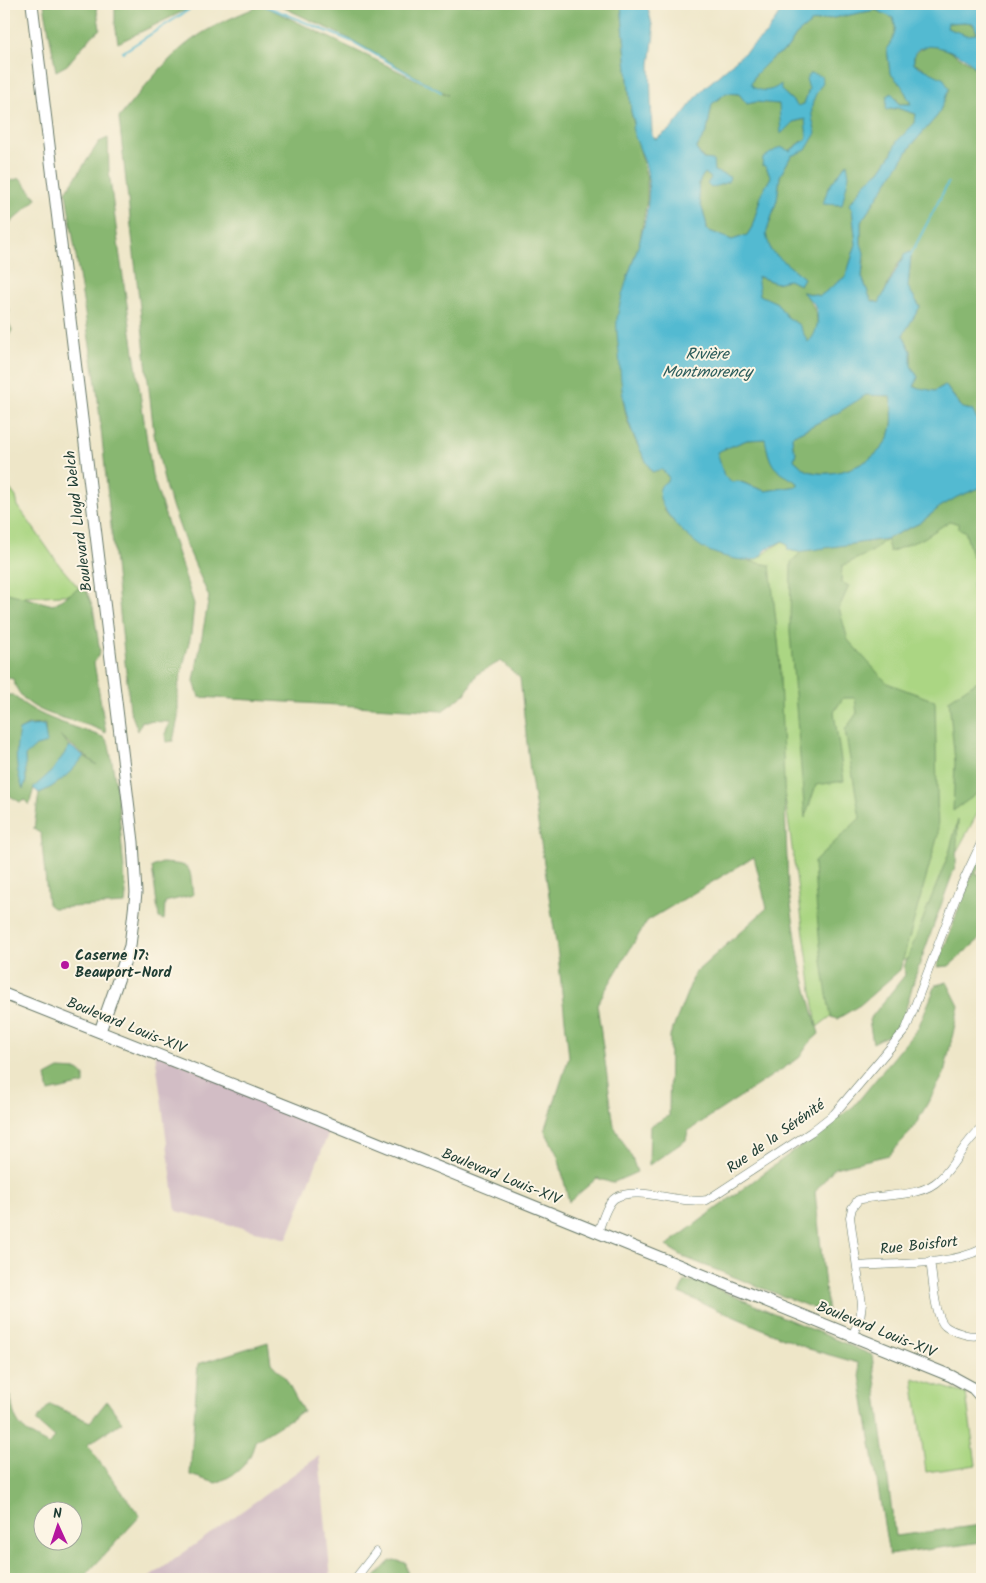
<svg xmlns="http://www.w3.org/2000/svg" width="986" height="1583" font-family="Kalam,sans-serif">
	<rect width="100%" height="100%" fill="#fcf5e5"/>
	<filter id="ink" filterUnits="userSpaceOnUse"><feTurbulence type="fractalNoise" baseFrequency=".02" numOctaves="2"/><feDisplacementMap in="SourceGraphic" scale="10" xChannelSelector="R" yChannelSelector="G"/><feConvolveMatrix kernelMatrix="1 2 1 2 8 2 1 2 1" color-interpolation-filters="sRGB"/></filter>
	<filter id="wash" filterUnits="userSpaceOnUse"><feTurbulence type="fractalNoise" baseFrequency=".0096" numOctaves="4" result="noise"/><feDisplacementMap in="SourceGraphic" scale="20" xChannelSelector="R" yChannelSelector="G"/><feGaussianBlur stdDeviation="1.12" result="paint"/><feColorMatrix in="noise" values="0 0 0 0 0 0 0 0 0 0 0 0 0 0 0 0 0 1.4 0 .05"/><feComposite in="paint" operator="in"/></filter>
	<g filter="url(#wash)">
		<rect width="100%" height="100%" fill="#eee6c8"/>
		<path fill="#d2bdc5" d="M155,1053L332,1124L287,1239L176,1211Z
			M319,1456L331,1579H147Z"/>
		<path fill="#abd683" stroke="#658a5c" d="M4,481L16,497L18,506L60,566L78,587L79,594L4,598Z
			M982,487V805L957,851L941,888L923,946L817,1027L752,560C764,556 772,547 783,541L798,552Z
			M913,1378L966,1394L976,1465L926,1472Z"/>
		<path fill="#88b771" stroke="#547a52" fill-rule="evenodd" d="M44,4H96L100,29L88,40L67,65L56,71Z
			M115,4H198L118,43L115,23Z
			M276,4H621L631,112L647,179V200L639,245L627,278L622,394L627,420L637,444L652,472L662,469L669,478L666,483L664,510C696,552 721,556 770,565L779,650L788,886L800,964L819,1034L810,1042L799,1058L688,1131L686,1140L649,1165L650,1126L669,1116L670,1036L695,973L767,908L754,857L647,921L597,1004L614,1126L632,1158L637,1172L612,1183L597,1178L569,1202L558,1156L545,1131L569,1057L558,955L530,771L520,678L501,661L477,674L465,694L442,711L199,697L194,681L209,597L184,539L166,489L154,434L119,118C139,93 160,67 184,46C206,28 235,16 262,5L448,95L350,39Z
			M876,10L893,18C898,30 894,38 887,49L890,73L902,86L911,104H899L896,98L891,110L897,108L916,114L915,123L897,141L891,155L880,171L867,181L849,204L852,208L856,244L846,276L820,296L803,292C816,306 825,328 808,343L799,325L786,316L777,303L760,295L756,276L776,283L788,280L800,285L804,278L770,251L766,234L777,200L780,176L791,156L806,149L815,133L810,115L814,97L809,89L804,104L798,106L781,90L759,91L753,87L751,83L756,74L771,59L787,49L796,35L812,22ZM847,164L841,205L824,204L828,188Z
			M970,22L976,28V35H966L947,28V23Z
			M931,45L943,47L973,65L982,88V428L972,410L963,408L945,385L935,391L914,388L918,377L911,366V351L903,335L920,307L908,287L911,256L910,252C896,258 887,289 880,303L871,300L862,277L864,261L861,244V222L911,146L938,115L949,89L921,66L914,64C912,51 921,49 931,45Z
			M726,93L739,94L747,104L756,102L779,104L793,122L806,119L807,138L766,167L771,177L762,193L752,227L747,235L732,240L707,230C707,211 688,191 705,173L712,178L722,176L714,171L696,149L707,131L712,104Z
			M108,138L109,172L119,250L152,475L194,604L191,634L178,687V718L173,741L166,742L165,734L170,722L142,721L138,731L130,710L97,390L66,192L99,142Z
			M20,178L37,199L9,224L4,223V183Z
			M4,307L10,309L7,319L12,330L4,344Z
			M866,394L890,396C892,407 894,419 891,430C885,461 833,482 806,470C802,468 798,463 794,460L796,452L793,447L792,436L839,412Z
			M766,439C768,466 776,470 798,483V486L765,491L739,481L731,482L724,476L716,452L747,440Z
			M982,487V559L972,556L965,531L959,529V524L950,521L924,538L890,552L886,539L873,551L842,566L841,582L849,586L839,608L848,640L887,683L935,701L938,835L900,970L860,1005L837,1019L831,1017C821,965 816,915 814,862L860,818L845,730L857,713L855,698H843L834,712L844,781L816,785L805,818L790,632L791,562L802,551L886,539L920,523L940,507L957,497Z
			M84,585L93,607L100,652L94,663L106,733C75,715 24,720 13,679L4,677V592L53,605Z
			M982,678V790L953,811L955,762L949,700Z
			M4,695H13C38,719 73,725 105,738L109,745L117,791L126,894L125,904L53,908L48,904L41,834L34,829L39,793C56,787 73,771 84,756L97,765L60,736L70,746L52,771L34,788L29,805L25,800L20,802L10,796L4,772ZM45,724L46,743L36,746L25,755L26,781L23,788C15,769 16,750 19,730L28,725Z
			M958,820L956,864L915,977L900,1029L873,1043L869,1020L905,975L904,967L949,853Z
			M982,847V863L976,874L982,875V937L949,966L937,967Z
			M162,863C194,865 189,865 193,895L165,902L164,920L159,918L152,867Z
			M947,982L959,1006L944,1074L913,1129L889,1155L834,1168L815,1192L828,1314L686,1258L666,1246L854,1106L918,1028L936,985Z
			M59,1069L78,1070L84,1075V1084L49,1092L46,1076Z
			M685,1281L701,1282L872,1355L895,1536L982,1525V1542L889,1555L858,1363L809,1349L679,1293Z
			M268,1342L271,1363L286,1379L303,1411L255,1441C250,1464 238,1474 216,1483L190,1475L198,1364Z
			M4,1394L11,1397C14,1427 24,1432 49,1445L55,1438L36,1421L50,1404L90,1422L107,1401L122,1422L87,1445L140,1516L82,1579H4ZM42,1510H72V1540H42Z
			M394,1560L406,1563L408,1579H373L389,1562Z"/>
		<path fill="#53bad1" stroke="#397c82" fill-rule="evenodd" d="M621,4H647L654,33L650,64L652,136L656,139L672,128L703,89L767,33L779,14L794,4H982V88C980,81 978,70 973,65C963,52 909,31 914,64L944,79L949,89L938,115L911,146L861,222V243L864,253L862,277L871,300L879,303L904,255L910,252L911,255L908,287L920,307L903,335L911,351V366L918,377L914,387L935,391L945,385L962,408L972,410L982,428V487L957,497L940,507L920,523L886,539L798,552L788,550L787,544L783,541C778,544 770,546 766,550C761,555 759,560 751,560C737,561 721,556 709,551C694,545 650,505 661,486C663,483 667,482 669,478L662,469L652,472C626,426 622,406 619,353C618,342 616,330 617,319C624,270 656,223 647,171C644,157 636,142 632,128L634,122L631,112ZM876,10L893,18C898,30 894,38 887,48L890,73L902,86L911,104H899L892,93L887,96L886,110L897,108L916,114L915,123L897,141L891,155L880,171L867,181L849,205L852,208L856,244L846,276L820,296L802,292C805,295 811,300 814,304C820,316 818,334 808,342L799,325L786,316L777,303L760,295L757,276L776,283L788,280L800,285L804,278L771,251L766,234L777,200L780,176L791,156L806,150L816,133C809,110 810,102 823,82L821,76L810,73L806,79L809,89L804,104L798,106L781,90V84C773,91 763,93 753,87L751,83L756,74L771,59L787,49L796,35L812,22ZM964,22L973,23L977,32L976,34L966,35L947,28L948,23ZM726,93L739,94L747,104L756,102L779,104L781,134L793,122L805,119L807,138L790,151L780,147L763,158L762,165L766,167L771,177L762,193L752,227L747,235L732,240L707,230C707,211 689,191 705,173L711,178L707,184L711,188L728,182L730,177L714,171L713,160L703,159L696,149L707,131L712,104ZM866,395L890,396C892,407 894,419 891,430C885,461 833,482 806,470C802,468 798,463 794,460L796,452L793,447L792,436L839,412ZM765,439C771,468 772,468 798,483V486L765,491L738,481L731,482L724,476L717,452L747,440Z
			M847,163L849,175L842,205L823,204L828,188Z
			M981,581L982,599L975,600L972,583Z
			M44,725L47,743L36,746L25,756L26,781L23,789C15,769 15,751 19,730L28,726Z
			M70,746L84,756C73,771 56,787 39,793L33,788L52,771Z"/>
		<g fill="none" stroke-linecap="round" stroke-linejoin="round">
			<path stroke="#53bad1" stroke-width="2" d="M261,4L353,42L441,92
				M123,52L198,4
				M910,256L948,183"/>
		</g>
	</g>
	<g filter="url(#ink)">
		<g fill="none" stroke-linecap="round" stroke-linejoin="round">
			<defs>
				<path id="street" d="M598,1232C602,1222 606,1204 615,1198C638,1185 681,1205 707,1200L811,1132L834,1114L906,1029L959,890L982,841
					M930,1261C933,1276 934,1316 945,1326C949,1330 957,1332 963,1334C970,1336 976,1337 982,1334
					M857,1266C894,1263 949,1266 982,1249
					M852,1336L860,1319L862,1304L850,1217L852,1208L858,1200C884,1193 920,1199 940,1179C956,1164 964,1142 982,1128
					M355,1579L376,1552"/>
				<path id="secondary" d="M32,4L133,842L136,893L130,946L100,1031
					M4,994L297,1110L951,1376L973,1388L982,1398"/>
			</defs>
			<use href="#street" stroke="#677868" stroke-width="9"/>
			<use href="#secondary" stroke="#677868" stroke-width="13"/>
			<use href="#street" stroke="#fff" stroke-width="8"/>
			<use href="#secondary" stroke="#fff" stroke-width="11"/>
		</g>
	</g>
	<circle fill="#b5179e" stroke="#fcf5e5" stroke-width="2" cx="65" cy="965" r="5"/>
	<g text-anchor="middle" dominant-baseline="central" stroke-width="4" stroke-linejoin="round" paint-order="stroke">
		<g font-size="15" fill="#1f3d34" stroke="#fcf5e5">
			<text transform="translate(79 521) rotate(-97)">Boulevard Lloyd Welch</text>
			<text transform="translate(126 1026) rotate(22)">Boulevard Louis-XIV</text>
			<text transform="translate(776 1137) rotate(-35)">Rue de la Sérénité</text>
			<text transform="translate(501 1177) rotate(22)">Boulevard Louis-XIV</text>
			<text transform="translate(919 1246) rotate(-6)">Rue Boisfort</text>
			<text transform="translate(876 1330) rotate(22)">Boulevard Louis-XIV</text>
		</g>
		<g font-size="15" font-weight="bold" fill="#1f3d34" stroke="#fcf5e5" text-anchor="start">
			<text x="75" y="956">Caserne 17:<tspan x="75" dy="17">Beauport-Nord</tspan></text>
		</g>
		<g font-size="16" font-style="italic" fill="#2c5c5b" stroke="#fcf5e5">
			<text x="707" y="354">Rivière<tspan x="707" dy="18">Montmorency</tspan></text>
		</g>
	</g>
	<rect width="986" height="1583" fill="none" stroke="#fcf5e5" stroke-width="20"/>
	<g transform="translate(58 1526) rotate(357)"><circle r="24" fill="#fcf5e5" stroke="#a4ab9e"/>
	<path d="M0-4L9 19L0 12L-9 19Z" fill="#b5179e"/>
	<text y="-8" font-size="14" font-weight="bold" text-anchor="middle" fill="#1f3d34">N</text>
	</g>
</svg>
